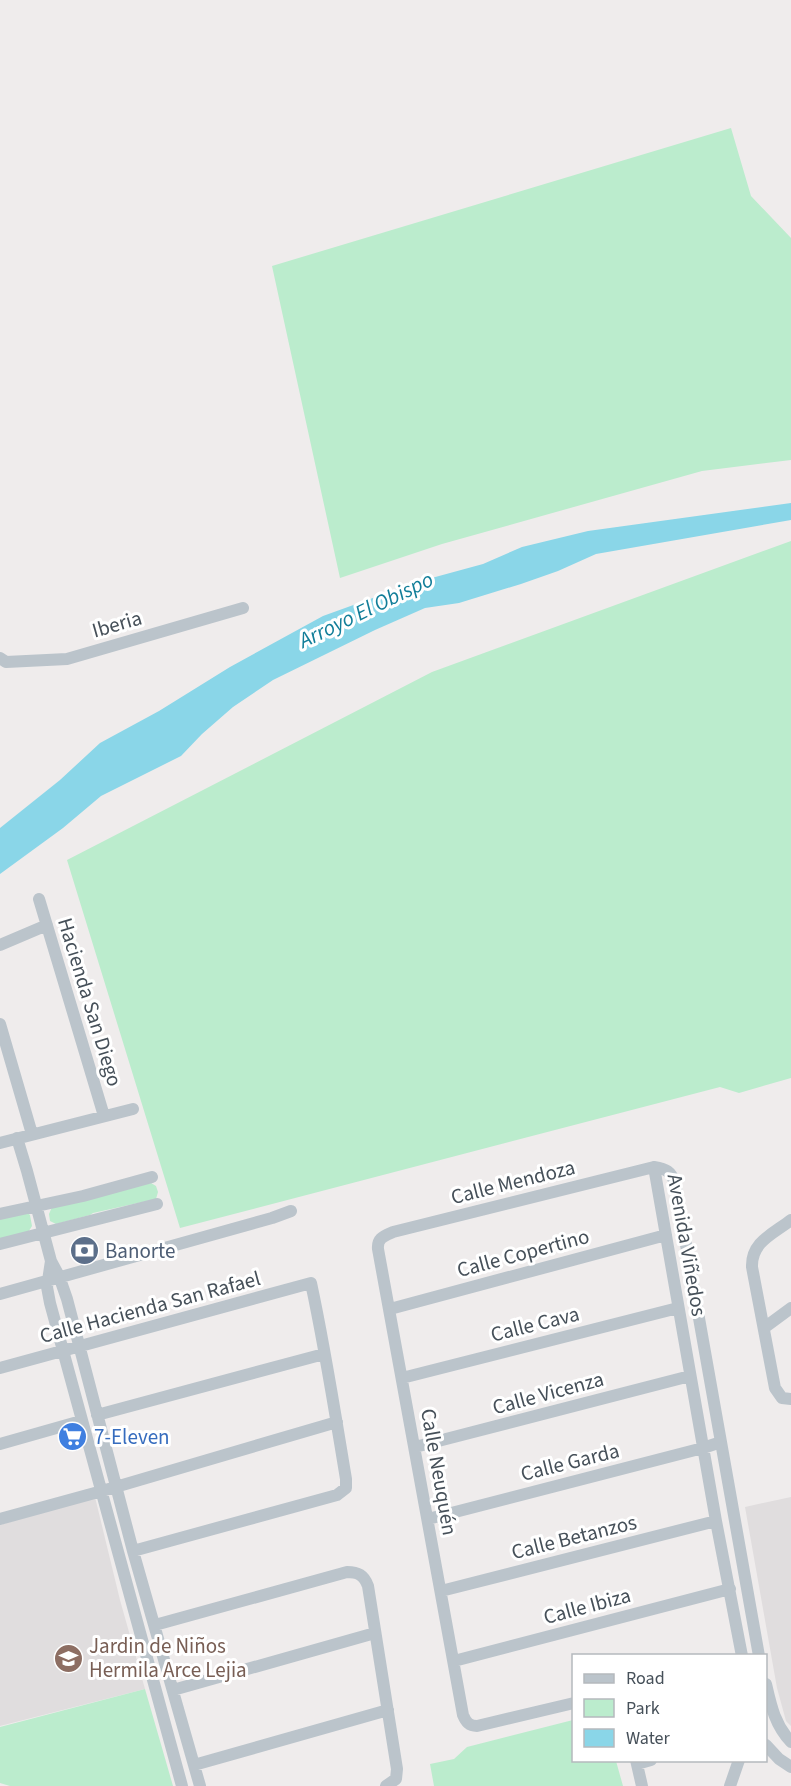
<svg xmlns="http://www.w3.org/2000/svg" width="791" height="1786" font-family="'Source Sans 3',sans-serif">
	<rect width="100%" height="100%" fill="#efecec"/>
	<path fill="#e0ddde" d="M95,1497L120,1600L145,1689L0,1726V1525Z
		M791,1497V1726L786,1721L777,1688L745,1507Z"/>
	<path fill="#bbeccd" d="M731,128L751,196L791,238V460L702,471L442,544L340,578L272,266Z
		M791,541V1078L739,1093L720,1087L180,1228L67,860L432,672Z
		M151,1183L156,1186L158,1192L156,1199L93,1213L90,1215L56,1224L50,1221L49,1214L52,1207Z
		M23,1209L30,1215L32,1226L27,1234L0,1241V1214Z
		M145,1689L173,1786H10L0,1783V1727Z
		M573,1720L574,1760L616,1761L623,1786H434L430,1764L454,1759L467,1747Z"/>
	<path fill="#8ad6e8" d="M791,503V520L596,554L558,571L521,584L459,603L425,608L375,630L273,680L233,707L202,734L181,756L101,796L63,828L0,874V828L60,780L100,743L159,711L230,667L323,616L417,582L483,564L522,547L588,531Z"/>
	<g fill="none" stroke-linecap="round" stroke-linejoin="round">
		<path stroke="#bbc4cb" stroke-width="12" d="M0,658L6,662L67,659L243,608
			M39,899L104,1116
			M0,945L47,925
			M0,1024L32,1134
			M17,1138L27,1171L51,1261L59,1276L67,1299L133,1551L200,1786
			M0,1143L133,1109
			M654,1167L716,1521L742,1656
			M0,1214L83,1196L152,1177
			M791,1220C773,1234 751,1242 752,1267L775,1388L782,1398L791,1399
			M0,1244L157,1204
			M51,1261L47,1287L50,1303L182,1786
			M0,1294L272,1218L291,1211
			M390,1309L666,1235
			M764,1328L791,1308
			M0,1368L311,1283C325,1348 335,1413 346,1479V1488L337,1495L133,1551
			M402,1378L678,1308
			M97,1415L324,1354
			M0,1444L81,1421
			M415,1447L690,1376
			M0,1519L102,1491L337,1422
			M428,1519L703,1448L721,1442
			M441,1591L716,1521
			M155,1625L347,1572C358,1572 364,1575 368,1586L397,1769L396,1779L386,1786
			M454,1661L730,1589
			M766,1684C771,1706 775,1725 791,1742
			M173,1690L375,1633
			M574,1703L477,1726C469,1726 466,1722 463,1715L378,1249C377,1238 384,1236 393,1232L654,1167C666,1169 671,1171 675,1183L759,1656
			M766,1745L779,1759L791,1767
			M636,1760L642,1786
			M637,1764L651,1760
			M194,1765L388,1710
			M730,1786L739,1760"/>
	</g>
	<defs>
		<symbol id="bank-disc" viewBox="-11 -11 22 22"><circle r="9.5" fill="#5c6f8a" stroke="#fff"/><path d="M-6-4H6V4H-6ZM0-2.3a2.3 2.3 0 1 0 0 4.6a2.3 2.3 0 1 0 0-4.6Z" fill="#fff"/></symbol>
		<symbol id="supermarket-disc" viewBox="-11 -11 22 22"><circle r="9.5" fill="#3f7fe0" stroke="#fff"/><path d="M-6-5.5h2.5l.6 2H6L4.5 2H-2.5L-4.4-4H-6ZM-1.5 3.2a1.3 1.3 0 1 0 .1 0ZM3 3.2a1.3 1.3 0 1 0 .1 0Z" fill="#fff"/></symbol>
		<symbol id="school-disc" viewBox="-11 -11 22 22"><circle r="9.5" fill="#8d6e63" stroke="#fff"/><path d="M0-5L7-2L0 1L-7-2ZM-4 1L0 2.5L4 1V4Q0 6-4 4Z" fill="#fff"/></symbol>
	</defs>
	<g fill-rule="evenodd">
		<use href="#bank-disc" x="68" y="1234" width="33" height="33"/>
		<use href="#supermarket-disc" x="56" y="1420" width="33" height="33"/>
		<use href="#school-disc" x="52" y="1642" width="33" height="33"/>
	</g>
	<g text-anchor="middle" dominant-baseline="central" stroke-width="6" stroke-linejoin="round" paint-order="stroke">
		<g font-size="21" fill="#465059" stroke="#fff">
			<text transform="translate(117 624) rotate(-16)">Iberia</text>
			<text transform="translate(90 1002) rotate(73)">Hacienda San Diego</text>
			<text transform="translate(513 1182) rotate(-14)">Calle Mendoza</text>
			<text transform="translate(687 1245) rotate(80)">Avenida Viñedos</text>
			<text transform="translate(523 1253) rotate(-15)">Calle Copertino</text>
			<text transform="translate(150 1307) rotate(-15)">Calle Hacienda San Rafael</text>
			<text transform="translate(535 1324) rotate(-14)">Calle Cava</text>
			<text transform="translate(548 1393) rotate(-15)">Calle Vicenza</text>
			<text transform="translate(570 1462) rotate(-14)">Calle Garda</text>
			<text transform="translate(439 1472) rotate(80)">Calle Neuquén</text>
			<text transform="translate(574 1537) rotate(-14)">Calle Betanzos</text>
			<text transform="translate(587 1606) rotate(-15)">Calle Ibiza</text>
		</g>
		<g font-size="21" fill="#4e5e75" stroke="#fff" text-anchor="start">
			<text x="105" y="1251">Banorte</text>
		</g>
		<g font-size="21" fill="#366cbe" stroke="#fff" text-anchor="start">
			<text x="94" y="1437">7-Eleven</text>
		</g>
		<g font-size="21" fill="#785e54" stroke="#fff" text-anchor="start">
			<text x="89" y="1646">Jardin de Niños<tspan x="89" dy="24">Hermila Arce Lejia</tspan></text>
		</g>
		<g font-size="22" font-style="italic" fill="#127e99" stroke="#fff">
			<text transform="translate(366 610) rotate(-26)">Arroyo El Obispo</text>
		</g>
	</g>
	<rect x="572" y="1654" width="195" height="108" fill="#ffffff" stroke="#b5b9bd" stroke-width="1.5"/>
	<rect x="584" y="1674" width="30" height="9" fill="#bbc4cb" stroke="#b5b9bd" stroke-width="1.5"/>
	<text x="626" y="1684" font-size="18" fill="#465059">Road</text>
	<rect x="584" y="1699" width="30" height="18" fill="#bbeccd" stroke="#b5b9bd" stroke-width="1.5"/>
	<text x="626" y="1714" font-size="18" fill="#465059">Park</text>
	<rect x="584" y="1729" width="30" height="18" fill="#8ad6e8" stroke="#b5b9bd" stroke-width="1.5"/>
	<text x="626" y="1744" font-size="18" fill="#465059">Water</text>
</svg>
